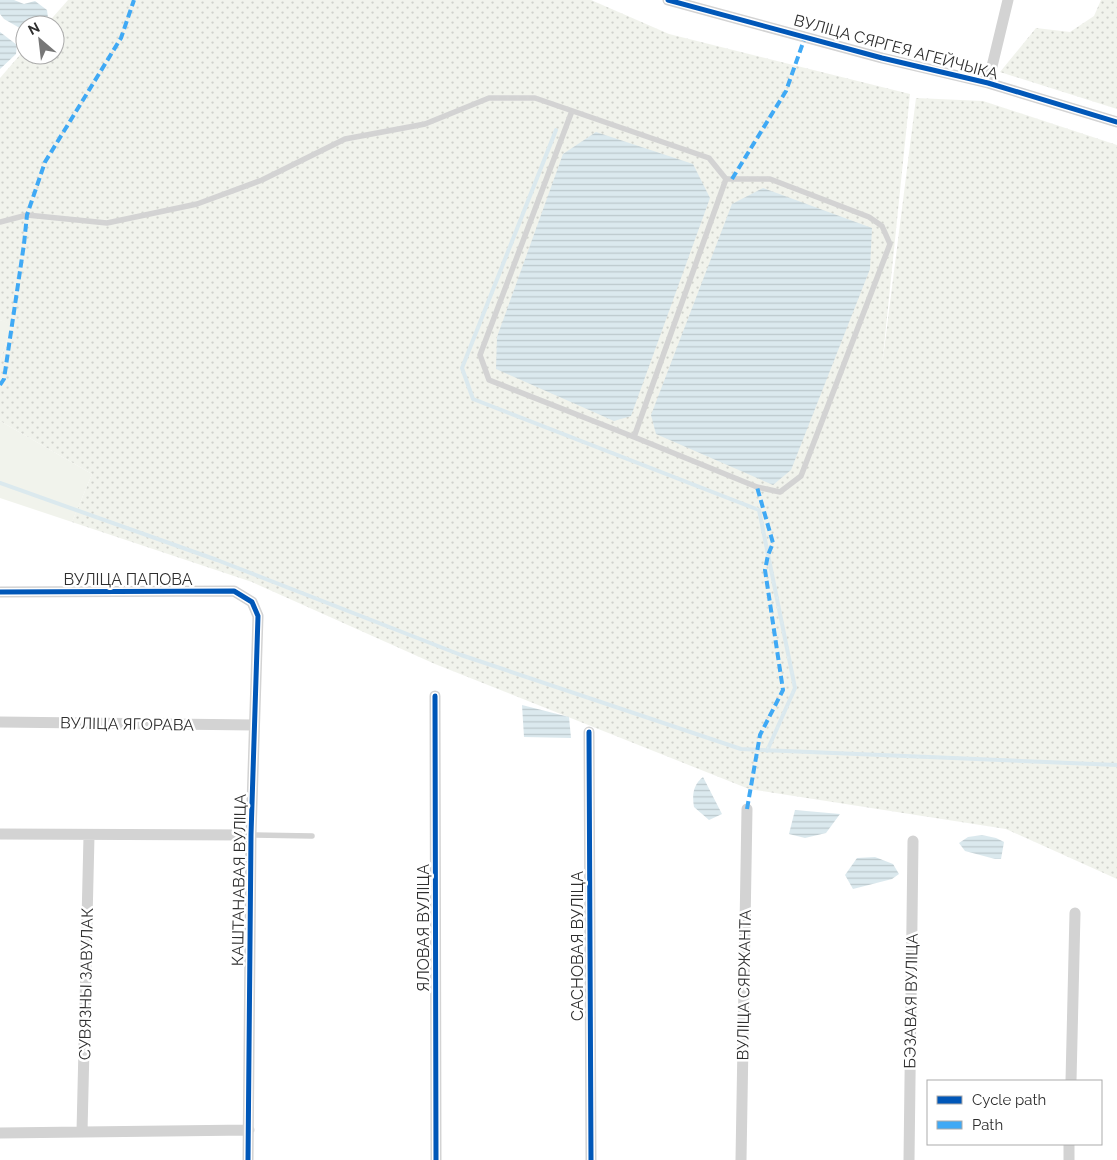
<svg xmlns="http://www.w3.org/2000/svg" width="1117" height="1160" font-family="Raleway,sans-serif">
	<defs>
		<pattern id="grass-dots" width="8" height="8" patternUnits="userSpaceOnUse" patternTransform="scale(1.25)"><rect width="8" height="8" fill="#f1f3ec"/><path d="M2 2h.1M6 6h.1" fill="none" stroke="#cfd1cb" stroke-width="1.8" stroke-linecap="round"/></pattern>
		<pattern id="water-rules" width="6" height="5" patternUnits="userSpaceOnUse" patternTransform="scale(1.25)"><rect width="6" height="5" fill="#dbe9ee"/><path d="M0 2.5h6" fill="none" stroke="#bcc8cc"/></pattern>
	</defs>
	<rect width="100%" height="100%" fill="#fff"/>
	<path fill="url(#grass-dots)" d="M68,0H591L669,34L910,94L882,366L916,98L983,101L1117,145V879L1006,829L749,789L435,664L252,582L72,522L92,474L0,421V361L12,325L0,320V78L25,49V55H55V25H46Z
		M1101,0H1117V109L1000,72L1036,28L1070,32L1094,16Z"/>
	<path fill="#f1f3ec" d="M0,320L12,324L0,361Z
		M0,421L92,474L72,522L0,498Z"/>
	<path fill="url(#water-rules)" d="M0,0H14L24,4L35,1L47,10L48,18L42,25H25V31L4,19L0,14Z
		M0,32L17,45L16,54L0,69Z
		M596,132L693,164L710,198L631,416L614,421L496,369L497,337L563,154Z
		M763,188L872,228L870,269L791,470L773,485L656,434L651,415L732,204Z
		M522,705L569,717L571,738L524,737Z
		M703,777L722,814L709,820L694,807C692,795 693,785 703,777Z
		M795,810L840,814L826,833L805,838L789,834Z
		M982,835L996,838L1004,842L1001,859H995L965,851L959,843L968,837Z
		M875,857L893,864L899,874L892,879L853,889L845,875L857,858Z"/>
	<g fill="none" stroke-linecap="round" stroke-linejoin="round">
		<path stroke="#dbe9ee" stroke-width="4" d="M556,130L462,368L473,399L759,510L795,688L767,751
			M0,483L217,560L461,655L741,749L1117,765"/>
		<path stroke="#d3d3d3" stroke-width="5.5" d="M0,222L27,215L107,223L197,204L262,180L345,139L425,124L489,98H535L709,158L726,179H770L869,217L882,226L890,244L801,476L780,492L757,487L634,437L489,380L480,355L572,111
			M634,437L726,179
			M251,835L312,836"/>
		<path stroke="#d3d3d3" stroke-width="11" d="M668,0L882,58L988,83L1117,122
			M988,83L1008,0
			M0,592L234,591L252,602L258,616L251,835L248,1160
			M435,696L436,1160
			M0,722L254,725
			M589,732L591,1160
			M0,834L251,835
			M1071,1081L1075,913
			M82,1132L89,836
			M0,1133L249,1130
			M741,1160L747,809
			M909,1160L913,841
			M1069,1160V1144"/>
		<path stroke="#3fa9f5" stroke-width="4" stroke-dasharray="8 4" stroke-linecap="butt" d="M732,179L786,91L805,37
			M0,385L4,379L24,244L27,215L45,162L121,38L134,0
			M747,809L760,735L783,690L765,570L768,555L773,543L757,487"/>
		<defs>
			<path id="cycleway" d="M668,0L882,58L988,83L1117,122
				M0,592L234,591L252,602L258,616L251,835L248,1160
				M435,696L436,1160
				M589,732L591,1160"/>
		</defs>
		<use href="#cycleway" stroke="#fff" stroke-width="8"/>
		<use href="#cycleway" stroke="#0057b8" stroke-width="5"/>
	</g>
	<g text-anchor="middle" dominant-baseline="central" stroke-width="5" stroke-linejoin="round" paint-order="stroke">
		<g font-size="16" fill="#2e2e2e" stroke="#fff">
			<text transform="translate(896 47) rotate(15)">ВУЛІЦА СЯРГЕЯ АГЕЙЧЫКА</text>
			<text x="128" y="579">ВУЛІЦА ПАПОВА</text>
			<text transform="translate(127 724) rotate(1)">ВУЛІЦА ЯГОРАВА</text>
			<text transform="translate(239 880) rotate(-89)">КАШТАНАВАЯ ВУЛІЦА</text>
			<text transform="translate(423 928) rotate(-90)">ЯЛОВАЯ ВУЛІЦА</text>
			<text transform="translate(577 946) rotate(-90)">САСНОВАЯ ВУЛІЦА</text>
			<text transform="translate(86 984) rotate(-89)">СУВЯЗНЫ ЗАВУЛАК</text>
			<text transform="translate(744 985) rotate(-89)">ВУЛІЦА СЯРЖАНТА</text>
			<text transform="translate(911 1001) rotate(-89)">БЭЗАВАЯ ВУЛІЦА</text>
		</g>
	</g>
	<rect x="927" y="1080" width="175" height="65" fill="#ffffff" stroke="#ababab"/>
	<rect x="937" y="1096" width="25" height="8" fill="#0057b8" stroke="#ababab"/>
	<text x="972" y="1105" font-size="15" fill="#2e2e2e">Cycle path</text>
	<rect x="937" y="1121" width="25" height="8" fill="#3fa9f5" stroke="#ababab"/>
	<text x="972" y="1130" font-size="15" fill="#2e2e2e">Path</text>
	<g transform="translate(40 40) rotate(332)"><circle r="24" fill="#ffffff" stroke="#ababab"/>
	<path d="M0-4L9 19L0 12L-9 19Z" fill="#777777"/>
	<text y="-8" font-size="14" font-weight="bold" text-anchor="middle" fill="#2e2e2e">N</text>
	</g>
</svg>
